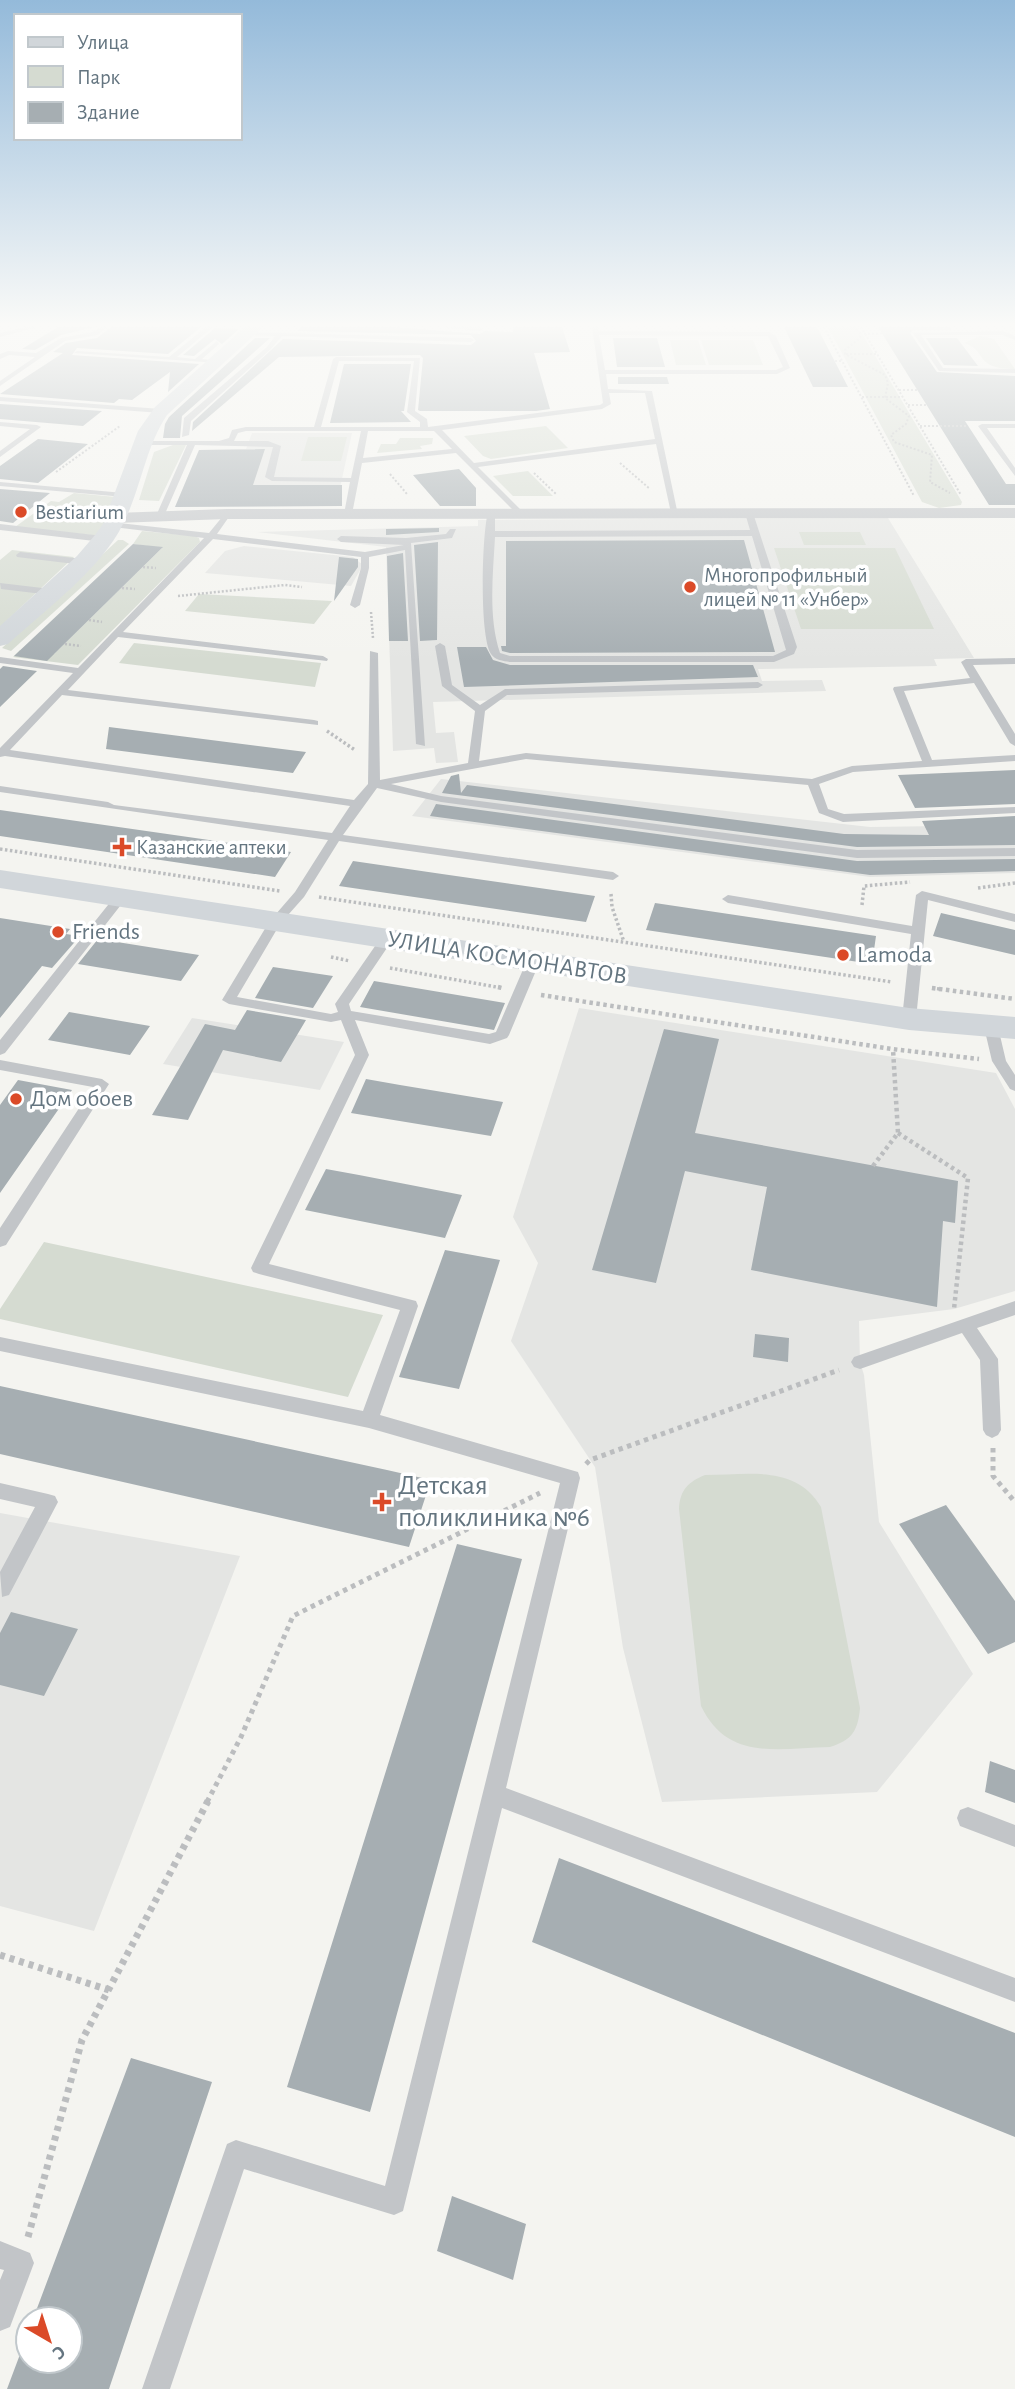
<svg xmlns="http://www.w3.org/2000/svg" width="1015" height="2389" font-family="'Alegreya Sans',sans-serif">
	<rect width="100%" height="100%" fill="#f4f4f0"/>
	<path fill="#e4e5e3" d="M252,433H352L336,506L175,507L199,450L246,449Z
		M888,518L974,658L934,659L937,666L758,669L762,681L822,680L826,691L433,702L436,733L454,732L458,762L436,763L434,748L393,751L386,547L257,532L478,526V520Z
		M244,546L353,557L363,565L351,586L205,573L225,551Z
		M441,779L870,827L1015,825V873L870,877L412,816Z
		M579,1008L996,1073L1015,1109V1291L954,1309L859,1321L860,1362L864,1375L879,1522L973,1674L877,1792L662,1802L623,1648L595,1467L511,1341L538,1263L513,1217Z
		M192,1018L344,1042L320,1090L163,1064Z
		M0,1513L240,1556L94,1931L0,1906Z"/>
	<path fill="#d5dbd1" d="M828,327H858L962,502L961,505L939,508L922,502Z
		M980,336L994,339L1015,369C973,369 988,350 964,343Z
		M670,340H698L706,365H676Z
		M701,340H753L763,365H709Z
		M546,426L568,448L491,459L483,456L464,436Z
		M308,437H347L341,461H301Z
		M400,438H433L432,444L420,446L422,449L377,453L381,444H396Z
		M173,445H186L159,501L139,500L154,452Z
		M528,471L553,496H513L493,476Z
		M74,493L116,497L100,536L15,527L51,501L59,502Z
		M142,531L194,536L199,538L200,542L78,665L13,657L20,650L54,654L162,548L133,544Z
		M799,532H860L866,545H804Z
		M118,540H123L129,544L11,651L2,648Z
		M774,548H895L934,629H801Z
		M12,550L74,557L0,627V560Z
		M199,594L332,601L314,624L185,611Z
		M134,643L321,663L315,687L119,663Z
		M44,1242L383,1315L348,1397L0,1319V1309Z
		M705,1475C748,1475 796,1464 821,1507L860,1708C858,1731 852,1740 830,1747C778,1748 728,1762 701,1706L679,1509C680,1490 688,1482 705,1475Z"/>
	<path fill="#a6aeb2" d="M58,327H95L61,335L35,350L22,349Z
		M111,327H201L168,354L77,348L72,355L199,364L168,392L170,372L132,400L119,399L114,403L0,394L63,353L53,352L66,343L97,338Z
		M300,327H395L480,334L485,331L513,332V327H562L570,352L534,353L550,409L536,411H420L418,410L423,358L420,355L279,357L192,431L193,422L283,339L471,345L476,341L471,335L298,331Z
		M784,327H817L848,387H813Z
		M878,327H950L951,330H913L910,333L937,372L1015,376V421H965L1006,484H1015V505H989Z
		M215,328L239,329L222,344L215,339L194,356L183,355Z
		M255,338H270L182,416L180,438H163L165,424L169,417Z
		M613,338H657L665,367H617Z
		M926,338H957L978,366L944,365Z
		M344,364H411L404,411H401L411,422L330,423Z
		M618,377H667L669,384H618Z
		M0,404L102,411L83,426L0,419Z
		M38,439L88,444L38,483L0,479V466Z
		M265,449L253,485H342V506L175,507L199,450Z
		M459,469L476,488V506H440L413,475Z
		M0,489L50,493L13,523L0,521Z
		M439,528V532L386,535V529Z
		M744,540L775,652L510,653L502,651L501,646H506V541Z
		M438,542L437,640L420,641L414,545Z
		M133,544L163,547L47,661L14,656Z
		M403,553L408,641H389L387,556Z
		M339,557L358,559V567L334,601Z
		M457,647H486L493,660L510,665H753L758,677L464,687Z
		M3,666L37,671L0,707V669Z
		M109,727L306,752L293,773L106,749Z
		M1015,770V804L915,808L898,775Z
		M459,774L461,793L467,785L844,834L929,835L922,821L1015,816V845L857,847L442,793L451,776Z
		M436,804L857,861L1015,859V871L870,875L430,816Z
		M0,810L209,840L291,852L275,877L0,836Z
		M353,861L442,874L595,896L586,922L339,886Z
		M655,903L876,936L872,964L646,930Z
		M941,913L1015,930V955L933,936Z
		M0,918L70,929L66,934L80,936L52,968L42,966L0,1018Z
		M98,939L199,955L181,981L78,964Z
		M273,967L333,976L313,1008L255,998Z
		M374,981L505,1003L494,1030L360,1007Z
		M247,1010L306,1020L281,1062L223,1050L188,1120L152,1115L205,1024L235,1030Z
		M69,1012L150,1026L130,1055L48,1040Z
		M664,1029L719,1039L695,1133L958,1181L955,1223L943,1221L937,1307L751,1270L767,1187L685,1171L656,1283L592,1270Z
		M366,1079L400,1085L503,1102L491,1136L351,1113Z
		M18,1080L72,1090L0,1193V1105Z
		M326,1169L359,1175L462,1195L445,1238L305,1210Z
		M445,1250L500,1260L459,1389L399,1377Z
		M755,1334L789,1338L788,1362L753,1357Z
		M0,1386L387,1470L431,1480L409,1547L0,1454Z
		M946,1505L1015,1601V1642L988,1654L899,1524Z
		M457,1544L522,1559L370,2112L287,2087Z
		M11,1612L78,1629L44,1696L0,1685V1633Z
		M990,1761L1015,1770V1803L985,1792Z
		M559,1858L1015,2033V2137L532,1942Z
		M131,2058L212,2082L109,2389H7L28,2333V2361H70V2319H33Z
		M452,2196L526,2224L513,2280L437,2251Z"/>
	<g fill="none" stroke-linecap="round" stroke-linejoin="round">
		<path stroke="#bbbdbf" stroke-width="2" stroke-dasharray="2 2" stroke-linecap="butt" d="M824,327L914,496
			M853,327L860,333V338L845,350V354L885,375L888,383L885,398L909,416L906,424L891,435L894,442L932,455L930,482L950,493
			M861,327L961,495
			M864,334L901,333
			M846,354H876
			M835,361H842
			M899,390H918
			M862,397H902
			M908,405H927
			M920,426H967
			M620,463L650,489
			M56,472L120,426
			M534,473L556,494
			M390,474L407,494"/>
		<path stroke="#bbbdbf" stroke-width="2.5" stroke-dasharray="2 2" stroke-linecap="butt" d="M143,567L156,568
			M122,588L135,589
			M178,596L285,585L302,587
			M371,612L373,638
			M89,620L102,622
			M65,644L81,646"/>
		<path stroke="#bbbdbf" stroke-width="3.5" stroke-dasharray="2.5 2.5" stroke-linecap="butt" d="M327,731L355,750
			M0,849L280,891
			M978,888L1015,883
			M611,894L612,907L624,942
			M319,897L892,982
			M862,905L864,886L910,882
			M331,957L350,961
			M390,968L502,988
			M932,988L940,989"/>
		<path stroke="#bbbdbf" stroke-width="4.5" stroke-dasharray="3.5 3.5" stroke-linecap="butt" d="M498,987L502,988
			M932,988L1015,999
			M541,995L892,1049L979,1059
			M898,1133L968,1178L954,1309
			M873,1166L898,1133L893,1049"/>
		<path stroke="#bbbdbf" stroke-width="5" stroke-dasharray="4.5 4.5" stroke-linecap="butt" d="M993,1448V1476L1015,1502
			M586,1464L590,1460L839,1370
			M207,1802L241,1737L293,1616L540,1493"/>
		<path stroke="#bbbdbf" stroke-width="7" stroke-dasharray="5 5" stroke-linecap="butt" d="M0,1955L109,1990
			M28,2237L82,2040L208,1801"/>
		<path fill="#c2c5c8" fill-rule="evenodd" d="M25,327H37L0,337V333Z
			M100,327H108L97,335L65,341L0,386V381L35,357L9,355L0,359V354L8,351L36,353L61,338L93,332Z
			M206,327H213L177,357L195,359L217,341L219,344L202,359L219,361V363L74,353L77,351L169,357Z
			M441,327H481L483,329L480,331Z
			M592,327H598L599,331L769,332L776,336L790,368L777,374H606L608,389L652,391L678,515L671,513L656,444L478,467L523,512L524,514L520,517L456,453L362,463L352,514L348,517L344,514L350,482L272,481L265,477L273,447L195,445L164,516L160,519L156,516L187,445H142L139,441H219L229,438L232,430L246,427H314L333,359L336,357L420,358L415,411L427,419L428,427L600,405L603,403ZM599,335L768,336L783,367L776,370H605ZM339,361H414L407,412L420,422V427H321ZM609,393H645L655,439L474,463L442,430L602,409L611,404ZM246,431H361L351,478L274,477L281,446L268,441H234L238,433ZM368,431H434L452,449L363,458Z
			M1003,331L1015,336V340L1002,335H921L943,368L1015,369V373L939,371L913,333Z
			M249,332L471,338L474,340L471,342L282,336L271,349L191,421L189,435L182,437L184,418L267,347L275,336L251,335Z
			M0,397L161,409L165,411L161,413L0,401Z
			M0,422L37,425L41,427L0,457V451L30,429L0,426Z
			M982,424H1015V428H987L1015,468V476L978,426Z
			M0,482L124,493L128,495L124,497L0,486Z
			M749,510L753,513L797,647L794,654L774,662H510C503,661 495,660 491,654C479,635 482,534 488,512L495,514V531L750,530L745,513ZM752,536L786,650L773,656H510L500,653C488,617 493,574 495,537Z
			M227,511L231,514L217,534L365,552L404,545L341,542L337,539L341,536L406,538L446,534L450,529H456L452,538L411,543L425,746L416,744L405,550L369,557V568L360,605L355,608L350,605L361,568V557L213,539L123,632L323,656L328,659L327,661L118,637L68,690L314,720L318,721V725L62,695L10,750L354,800L368,784L370,651L378,653L380,780L468,763L475,711L442,686L435,646L440,643L445,646L452,685L480,705L505,689L758,682L763,685L758,688L507,695L485,711L479,761L526,753L812,779L852,766L922,761L893,689L894,687L970,678L961,662L966,659L1015,658V664L973,665L1015,734V746L1010,743L974,683L904,691L932,760L1015,755V761L853,772L819,784L828,809L844,814L1015,807V813L843,822L819,813L808,785L526,759L391,784L441,796L857,850L1015,848V856L857,858L441,802L377,788L343,835L613,872L619,876L613,880L339,841L304,897L280,924L237,997L331,1014L338,1012L335,1004L382,936L387,935L393,939L349,1004L351,1011L489,1034L496,1032L528,958H538L540,961L509,1035L507,1038L490,1044L355,1020L369,1055L269,1264L416,1301L418,1306L380,1415L571,1470L578,1472L580,1478L506,1788L1015,1978V2002L502,1808L403,2211L394,2215L244,2169L170,2389H142L227,2144L236,2140L385,2186L560,1483L369,1428L0,1351V1337L363,1411L400,1310L259,1274L253,1272L251,1268L355,1055L341,1020L331,1022L229,1004L222,1000L269,922L295,892L328,840L0,792V786L108,802L114,805L332,833L350,806L5,756L0,757V748L73,673L0,663V657L78,668L204,538L113,527L110,526V522L209,533Z
			M0,524L103,536L107,539L103,542L0,530Z
			M20,552L83,559L87,562L83,565L17,557L16,555Z
			M0,583L51,589L56,592L51,595L1,589Z
			M922,891L1015,914V922L928,900L916,1019L909,1023L902,1019L911,934L728,903L722,899L728,895L912,926L916,895Z
			M120,894L126,898L124,901L5,1053L0,1055V1040L116,895Z
			M991,1022L998,1027L1006,1061L1015,1075V1091L1010,1089L992,1061L984,1027Z
			M0,1060L102,1079L109,1084L6,1245L0,1247V1228L93,1087L0,1070Z
			M1015,1301V1315L977,1328L998,1359L1001,1430L998,1435L992,1438L986,1435L983,1430L980,1360L962,1333L860,1369L854,1367L851,1362L854,1357Z
			M0,1483L48,1494L55,1496L58,1502L9,1595L2,1597L0,1572L35,1507L0,1499Z
			M968,1807L1015,1825V1847L960,1826L957,1818L960,1810Z
			M0,2241L30,2253L34,2263L10,2327L0,2331V2280L4,2270L0,2269Z"/>
		<path fill="#c2c5c8" fill-rule="evenodd" d="M1015,508V518L227,519L115,523L106,518L115,513L227,509Z"/>
		<path fill="#d1d6da" fill-rule="evenodd" d="M245,327H263L167,415C145,448 141,489 123,524C101,569 45,610 8,644L0,646V626L77,556L95,535L103,524L138,431L155,407Z
			M0,870L909,1008L1015,1017V1039L909,1030L0,888Z"/>
	</g>
	<linearGradient id="sky" x2="0" y2="1"><stop stop-color="#94bada"/><stop offset="0.49" stop-color="#fafaf8"/><stop offset="1" stop-color="#fafaf8" stop-opacity="0"/></linearGradient>
	<rect width="1015" height="662" fill="url(#sky)"/>
	<g fill="#db4a28" stroke="#fff" stroke-width="2.5">
		<circle cx="21" cy="512" r="7"/>
		<circle cx="690" cy="587" r="7"/>
		<path d="M118.5 836.5h7v7h7v7h-7v7h-7v-7h-7v-7h7z"/>
		<circle cx="58" cy="932" r="7"/>
		<circle cx="843" cy="955" r="7"/>
		<circle cx="16" cy="1099" r="7"/>
		<path d="M378.5 1491.5h7v7h7v7h-7v7h-7v-7h-7v-7h7z"/>
	</g>
	<g text-anchor="middle" dominant-baseline="central" stroke-width="7" stroke-linejoin="round" paint-order="stroke">
		<g font-size="21" fill="#647580" stroke="#fff" text-anchor="start">
			<text x="35" y="512">Bestiarium</text>
			<text x="704" y="575">Многопрофильный<tspan x="704" dy="24">лицей № 11 «Унбер»</tspan></text>
			<text x="136" y="847">Казанские аптеки</text>
		</g>
		<g font-size="24" fill="#647580" stroke="#fff" text-anchor="start">
			<text x="72" y="932">Friends</text>
			<text x="857" y="955">Lamoda</text>
			<text x="30" y="1099">Дом обоев</text>
		</g>
		<g font-size="24" fill="#647580" stroke="#fff">
			<text transform="translate(507 958) rotate(9)">УЛИЦА КОСМОНАВТОВ</text>
		</g>
		<g font-size="28" fill="#647580" stroke="#fff" text-anchor="start">
			<text x="398" y="1486">Детская<tspan x="398" dy="32">поликлиника №6</tspan></text>
		</g>
	</g>
	<rect x="14" y="14" width="228" height="126" fill="#ffffff" stroke="#c1c8cc" stroke-width="2"/>
	<rect x="28" y="37" width="35" height="10" fill="#d1d6da" stroke="#c1c8cc" stroke-width="2"/>
	<text x="77" y="49" font-size="21" fill="#647580">Улица</text>
	<rect x="28" y="66" width="35" height="21" fill="#d5dbd1" stroke="#c1c8cc" stroke-width="2"/>
	<text x="77" y="84" font-size="21" fill="#647580">Парк</text>
	<rect x="28" y="102" width="35" height="21" fill="#a6aeb2" stroke="#c1c8cc" stroke-width="2"/>
	<text x="77" y="119" font-size="21" fill="#647580">Здание</text>
	<g transform="translate(49 2340) rotate(141)"><circle r="33" fill="#ffffff" stroke="#c1c8cc" stroke-width="2"/>
	<path d="M0-5L12 26L0 18L-12 26Z" fill="#db4a28"/>
	<text y="-10" font-size="19" font-weight="bold" text-anchor="middle" fill="#647580">С</text>
	</g>
</svg>
